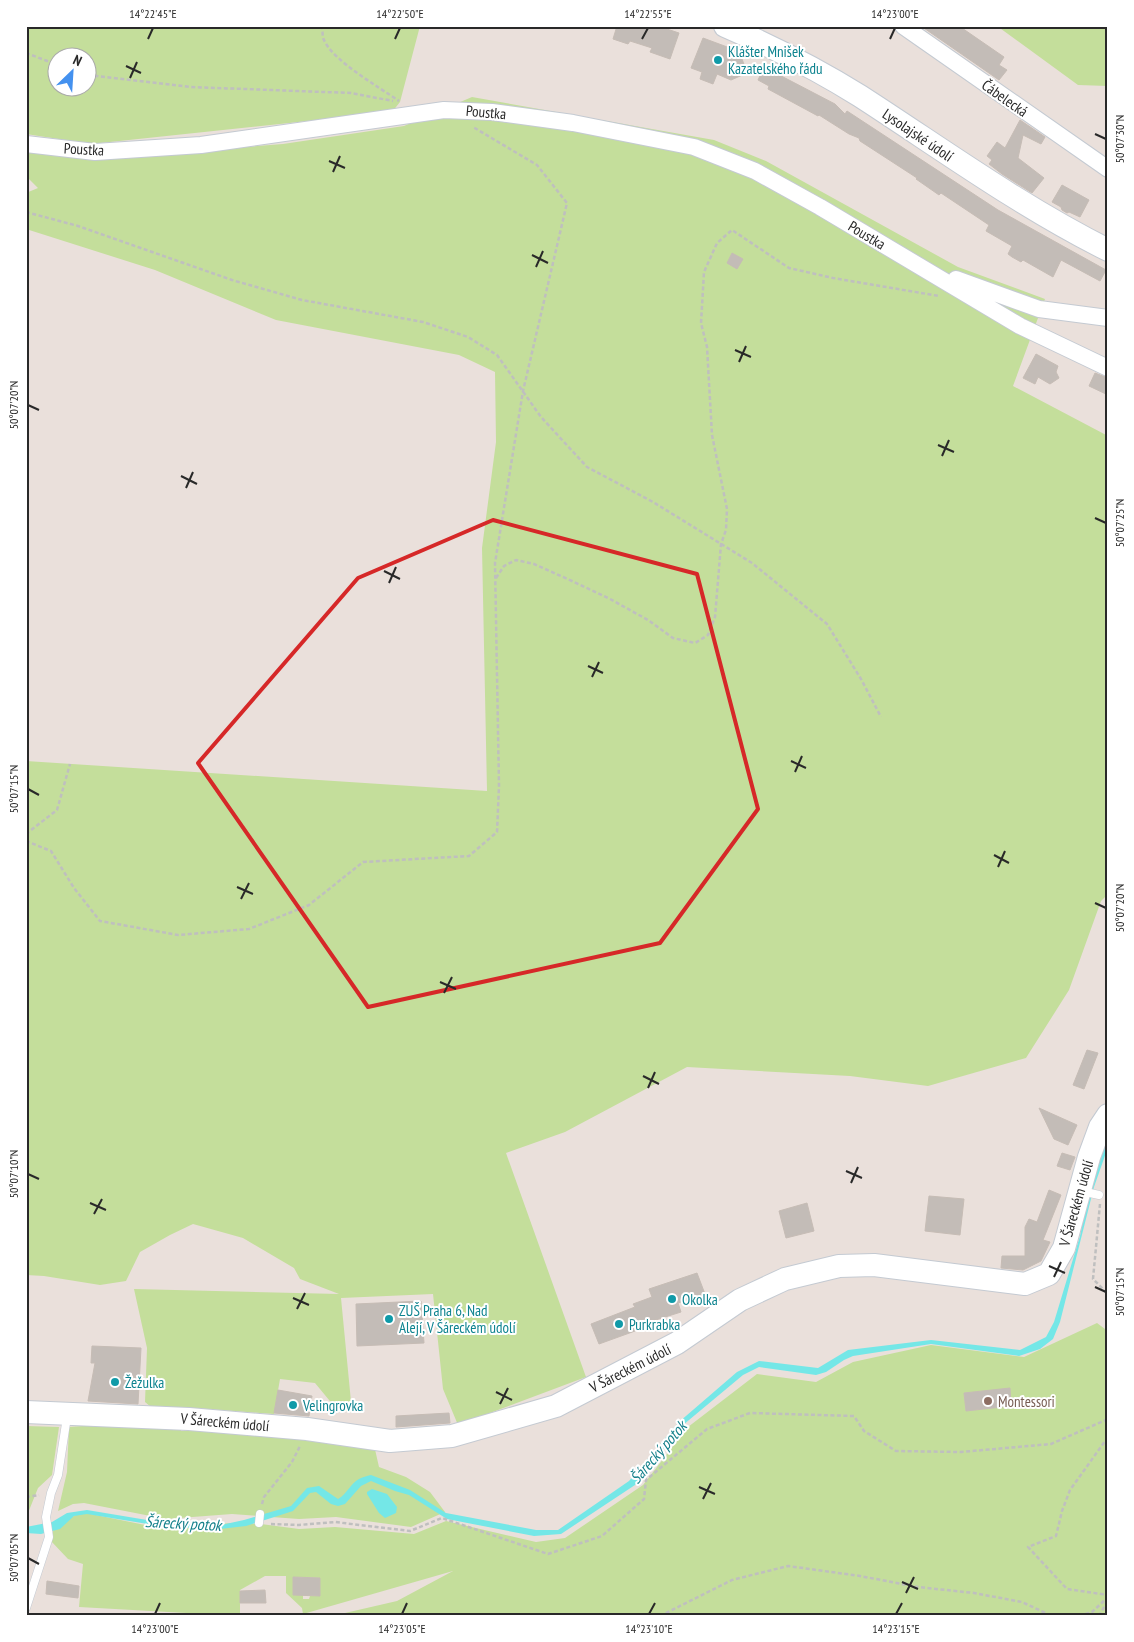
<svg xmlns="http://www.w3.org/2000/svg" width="1134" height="1642" font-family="'PT Sans Narrow',sans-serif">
	<rect width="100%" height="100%" fill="#eae0db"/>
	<path fill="#c4de9b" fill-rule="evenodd" d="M26,26H420L400,102L392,112L91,144L26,134ZM58,58H88V88H58Z
		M997,26H1108V86L1078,85Z
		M472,97L714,140L766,161L958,267L1045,299L1013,386L1108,436V894L1101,901L1069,990L1026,1058L928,1086L850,1076L687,1067L565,1132L506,1153L586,1377L458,1425L443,1389L433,1294L341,1298L352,1412L334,1410V1406L315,1383L280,1379L274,1414L195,1408L151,1407L145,1402L147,1348L134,1289L339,1294L300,1279L294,1268L243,1238L193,1224L170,1235L140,1252L126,1281L100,1285L44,1276L26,1275V761L487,791L482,548L496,442L495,372L459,355L276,320L155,270L26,229V193L38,188L26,176V151L93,159L283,144L404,126Z
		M1097,1323L1105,1329L1108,1337V1616H332L397,1601L453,1571L303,1614L302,1608L286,1593V1576H265L240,1590V1616L79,1607L83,1564L68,1559L51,1541L54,1527L81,1512L165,1529L231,1523L261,1524L299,1529L335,1527L414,1534L446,1521L536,1542L565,1538L643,1485L688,1427L757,1374L816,1382L853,1362L931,1345L1024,1357ZM1010,1389L1011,1406L966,1411L964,1393ZM293,1577L320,1578V1596H310L309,1599H303V1595H293Z
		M149,1421L181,1427V1431H189L190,1427L374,1445L379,1467L406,1477L430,1492L445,1512L411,1527L336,1517L299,1519L232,1514L166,1519L84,1503L73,1504L58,1511L67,1472L69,1427Z
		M26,1426L59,1427L52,1475L38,1488L26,1518Z"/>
	<path fill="#74e7e7" d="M1108,1139V1147L1094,1187L1060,1322L1053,1339L1040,1349L1019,1356L931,1344L853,1356L844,1360L826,1372L816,1375L759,1367L743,1375L683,1425L635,1485L561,1534L534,1536L447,1519L409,1495L395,1491L371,1481L361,1486L345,1504L338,1506L331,1504L316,1492L310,1493L293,1511L246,1526L220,1529L166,1527L87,1514L74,1516L60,1529L41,1534L26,1533V1527L52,1522L67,1513L87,1510L165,1523L221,1525L244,1520L291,1506L307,1488L319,1486L338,1499C347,1494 350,1484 359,1479C362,1477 367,1476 371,1475L410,1490L446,1513L536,1530H558L629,1481L679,1422L737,1372L759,1361L818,1368L848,1350L931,1340L1020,1350L1046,1337L1054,1322L1080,1236L1089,1190L1101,1152Z
		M372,1489L387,1494L397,1507L396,1513L385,1518L379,1513L367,1494V1492Z"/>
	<path fill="#c3bcb7" stroke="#c6bcb5" d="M617,26H658L679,33L670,59L650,52L652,48L630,41L628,44L613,39Z
		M921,26H959L1004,57L999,65L1007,70L999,80Z
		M703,38L738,51L736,54L741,56L747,73L731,80L717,74L713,84L700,79L702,72L691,68Z
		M764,67L835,104L845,114L847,111L998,210L1106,270L1100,281L1061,260L1053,277L1023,260L1021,262L1012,257L1008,254L1012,246L986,231L989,225L941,193L939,195L916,179L917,178L860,141L859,138L849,134L819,115L818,116L768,89L769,86L758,80Z
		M1020,120L1045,137L1041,144L1023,135L1018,158L1044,178L1032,193L1002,174L989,164L992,160L987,156L997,142L1005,148Z
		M1062,185L1089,200L1080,217L1069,212L1067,213L1062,210L1061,207L1052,202Z
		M732,253L743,259L737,269L727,263Z
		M1036,354L1058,366L1056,372L1059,378L1050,384L1038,377L1035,384L1023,378Z
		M1095,373L1108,378V395L1089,386Z
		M1087,1050L1098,1053L1084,1089L1073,1085Z
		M1039,1108L1077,1125L1068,1145L1054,1139Z
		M1062,1153L1075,1157L1070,1170L1057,1166Z
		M1049,1190L1061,1195L1043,1240L1050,1242L1041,1261L1023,1270L1001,1268L1002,1256H1025V1227L1029,1219L1037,1222Z
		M929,1196L964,1199L960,1235L925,1231Z
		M807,1203L814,1231L786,1238L779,1211Z
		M697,1273L705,1294L678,1303L681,1312L646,1323L647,1325L635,1331L599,1344L591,1324L635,1307L633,1304L652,1297L649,1289Z
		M421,1301L424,1343L357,1346L356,1304Z
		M92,1346L141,1348L138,1404L88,1401L95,1363H91Z
		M1010,1388L1011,1406L966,1411L964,1393Z
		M278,1390L312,1396L309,1416L274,1413Z
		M449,1413L450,1423L396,1427V1416Z
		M293,1577L320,1578V1596L293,1595Z
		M47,1581L79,1586L78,1598L46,1594Z
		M265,1590L266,1603H240V1591Z"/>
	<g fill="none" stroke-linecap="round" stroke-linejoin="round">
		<defs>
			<path id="lane" d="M1081,1191L1099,1195
				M259,1523L260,1514
				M26,1608L49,1537L46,1517L51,1493L58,1475L67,1417"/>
			<path id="street" d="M903,26L1108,169
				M26,144L95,152L201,145L444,110L492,112L573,123L694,147L755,171L820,207L1020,326L1108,368
				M956,279L1039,309L1108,318"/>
			<path id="secondary" d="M725,26C771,46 817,69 860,96C942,149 1020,206 1108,250
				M26,1412L189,1419L307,1429L390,1441L452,1436L556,1406L677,1343L740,1300L785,1279L839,1266L874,1265L1025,1284L1049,1274L1064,1248L1089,1157L1100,1127L1108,1115"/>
		</defs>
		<use href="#lane" stroke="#c4cad2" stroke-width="9"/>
		<use href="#street" stroke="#c4cad2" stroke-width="18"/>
		<use href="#secondary" stroke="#c4cad2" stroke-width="24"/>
		<path stroke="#bfbfbf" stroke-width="2.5" stroke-dasharray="4 2.5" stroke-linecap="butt" d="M324,26L322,28C323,32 322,37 324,40C333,61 379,87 399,101
			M26,53L58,65
			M88,75L191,87L351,93L393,101
			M26,212L78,226L232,280L302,300L423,322L468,337L497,355L541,417L587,467L653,502L752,563L827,624L861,679L881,717
			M496,578L504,566L516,560L534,564L572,581L610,599L648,620L673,638L695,643L708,635L715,617L721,544L726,530L727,509L712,435L707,347L701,323L704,272L717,243L732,230L789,268L833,278L939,296
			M26,834L57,810L70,764
			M26,841L51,851L74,888L100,921L178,935L249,929L309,905L363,862L469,856L497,832L499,786L495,563L523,391L567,203L537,165L473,127
			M1100,1204L1093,1279L1108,1294
			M1108,1437L1070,1490L1062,1511L1056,1536L1028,1547L1067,1589L1108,1595
			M26,1497L39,1495
			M262,1504L264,1497L292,1462L300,1446
			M271,1524L299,1525L335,1522L410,1531L442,1518L548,1554L602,1536L644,1499L646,1480L707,1429L750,1413L854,1416L864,1431L896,1451L961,1452L1051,1444L1108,1419
			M660,1616L732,1580L788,1566L860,1576L918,1587L974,1593L1022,1602L1052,1616
			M1079,1616L1092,1612L1108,1597
			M1099,1616L1108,1600"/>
		<use href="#lane" stroke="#fff" stroke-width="8"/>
		<use href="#street" stroke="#fff" stroke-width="16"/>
		<use href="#secondary" stroke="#fff" stroke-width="22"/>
	</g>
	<path fill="none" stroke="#d62828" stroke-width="4" stroke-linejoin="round" d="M493,520L697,574L758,809L660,943L368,1007L198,763L358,578Z"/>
	<path fill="none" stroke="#292929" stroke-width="2" d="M148,39L153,28M395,39L400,28M642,39L648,28M890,39L895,28M126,66L141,73M130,78L137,62M1095,134L1106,139M329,161L345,168M333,172L340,156M532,255L548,263M536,267L543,251M735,350L751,357M739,362L746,346M28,405L39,410M938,445L954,452M942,456L949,440M181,476L197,484M186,488L193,472M1095,518L1106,523M384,571L400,579M389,583L396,567M588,666L603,673M592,677L599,662M791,761L806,768M795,772L802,756M28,789L39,795M994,855L1009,863M998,867L1005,851M237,887L253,894M241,899L249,883M1095,903L1106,908M440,982L456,989M444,993L452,977M643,1076L659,1084M648,1088L655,1072M846,1171L862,1178M28,1174L39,1179M851,1183L858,1167M90,1203L106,1210M94,1214L102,1199M1049,1266L1065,1273M1054,1277L1061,1262M1095,1287L1106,1292M293,1298L309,1305M297,1309L305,1293M496,1392L512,1400M500,1404L508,1388M699,1487L715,1494M703,1499L711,1483M28,1558L39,1564M902,1582L918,1589M906,1593L914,1577M155,1614L160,1603M402,1614L407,1603M649,1614L655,1603M896,1614L902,1603"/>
	<g fill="#0f9aa8" stroke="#fff" stroke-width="2">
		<circle cx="718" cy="60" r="5"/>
		<circle cx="672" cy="1299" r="5"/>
		<circle cx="389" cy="1319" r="5"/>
		<circle cx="619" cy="1324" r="5"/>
		<circle cx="115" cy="1382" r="5"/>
		<circle cx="293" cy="1405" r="5"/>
	</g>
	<circle fill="#8d6e63" stroke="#fff" stroke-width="2" cx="988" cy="1401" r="5"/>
	<g text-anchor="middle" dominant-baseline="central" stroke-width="4" stroke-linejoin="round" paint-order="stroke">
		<g font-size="15" fill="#0d838f" stroke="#fff" text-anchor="start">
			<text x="728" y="51">Klášter Mnišek<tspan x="728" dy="17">Kazatelského řádu</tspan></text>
			<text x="682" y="1299">Okolka</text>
			<text x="399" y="1310">ZUŠ Praha 6, Nad<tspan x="399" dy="17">Alejí, V Šáreckém údolí</tspan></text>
			<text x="629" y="1324">Purkrabka</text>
			<text x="125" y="1382">Žežulka</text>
			<text x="303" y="1405">Velingrovka</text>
		</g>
		<g font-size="15" fill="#292929" stroke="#fff">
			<text transform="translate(1005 98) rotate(35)">Čábelecká</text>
			<text transform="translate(486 112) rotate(5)">Poustka</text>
			<text transform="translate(918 135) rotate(34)">Lysolajské údolí</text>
			<text transform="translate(84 149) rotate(3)">Poustka</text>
			<text transform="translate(867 235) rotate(31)">Poustka</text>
			<text transform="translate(1076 1203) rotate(-74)">V Šáreckém údolí</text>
			<text transform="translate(630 1368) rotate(-27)">V Šáreckém údolí</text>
			<text transform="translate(225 1422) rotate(5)">V Šáreckém údolí</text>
		</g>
		<g font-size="15" fill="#785e54" stroke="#fff" text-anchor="start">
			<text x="998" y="1401">Montessori</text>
		</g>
		<g font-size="16" font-style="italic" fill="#15818b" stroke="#fff">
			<text transform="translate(658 1452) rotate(-49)">Šárecký potok</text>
			<text transform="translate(183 1523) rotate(3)">Šárecký potok</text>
		</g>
	</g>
	<rect width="1134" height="1642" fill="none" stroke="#ffffff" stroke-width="55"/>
	<g transform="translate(72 72) rotate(25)"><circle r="24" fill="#ffffff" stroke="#a9a9a9"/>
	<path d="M0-4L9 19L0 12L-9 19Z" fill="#4491ef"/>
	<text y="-8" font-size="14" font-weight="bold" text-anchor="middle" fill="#292929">N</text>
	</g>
	<rect x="28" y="28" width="1078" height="1586" fill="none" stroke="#292929" stroke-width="2"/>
	<g font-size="12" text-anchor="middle" fill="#292929">
		<text x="153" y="18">14°22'45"E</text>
		<text x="400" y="18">14°22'50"E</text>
		<text x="648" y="18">14°22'55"E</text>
		<text x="895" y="18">14°23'00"E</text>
		<text transform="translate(1120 139) rotate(-90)" y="4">50°07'30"N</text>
		<text transform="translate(14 405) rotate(-90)" y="4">50°07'20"N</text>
		<text transform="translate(1120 523) rotate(-90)" y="4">50°07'25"N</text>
		<text transform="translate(14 789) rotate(-90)" y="4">50°07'15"N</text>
		<text transform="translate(1120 908) rotate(-90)" y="4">50°07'20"N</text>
		<text transform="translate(14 1174) rotate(-90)" y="4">50°07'10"N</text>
		<text transform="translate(1120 1292) rotate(-90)" y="4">50°07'15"N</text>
		<text transform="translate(14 1558) rotate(-90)" y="4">50°07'05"N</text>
		<text x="155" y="1633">14°23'00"E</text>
		<text x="402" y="1633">14°23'05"E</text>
		<text x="649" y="1633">14°23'10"E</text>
		<text x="896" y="1633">14°23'15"E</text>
	</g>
</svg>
